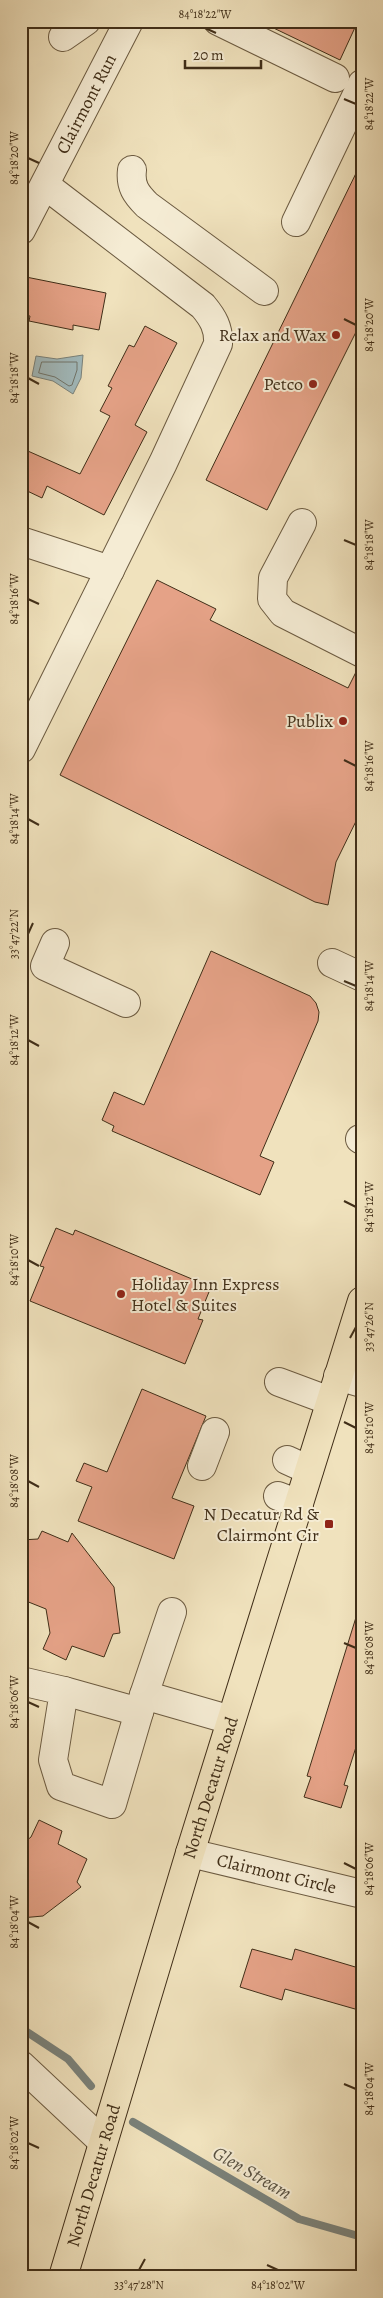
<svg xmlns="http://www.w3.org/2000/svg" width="383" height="2298" font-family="Alegreya,serif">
	<rect width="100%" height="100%" fill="#f0e2bd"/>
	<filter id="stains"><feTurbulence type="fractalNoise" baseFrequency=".004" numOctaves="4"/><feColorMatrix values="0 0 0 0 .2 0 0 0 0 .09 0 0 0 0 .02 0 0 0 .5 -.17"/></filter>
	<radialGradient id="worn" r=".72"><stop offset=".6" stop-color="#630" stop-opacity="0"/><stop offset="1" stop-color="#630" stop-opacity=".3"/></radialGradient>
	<path fill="#a1babd" stroke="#7a827b" d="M83,355L81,378L73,394L53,381L32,376L36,356L57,359Z"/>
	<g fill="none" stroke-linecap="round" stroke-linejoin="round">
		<path stroke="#70746a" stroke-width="1" d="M42,362H77V370L72,385L69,386L55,377L39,373Z"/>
		<path stroke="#7a827b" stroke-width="8" d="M21,2028L68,2059L91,2086
			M133,2122L299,2219L362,2237"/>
	</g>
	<path fill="#e5a287" stroke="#402e18" d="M259,21H358L340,60Z
		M362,161V320L267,510L206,480Z
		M21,276L106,293L99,330L73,325V330L29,321L30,316L21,315Z
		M145,326L177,343L135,425L147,432L104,515L47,486L42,498L21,488V448L80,474L110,416L100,411L112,388L108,386L129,345L134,347Z
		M157,580L216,609L210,620L348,688L358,668H362V809L336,862L328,905L315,902L60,775Z
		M211,951L310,996L316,1003L319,1012L318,1021L260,1156L274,1162L260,1195L112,1131L114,1126L102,1120L114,1092L144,1105Z
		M56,1228L73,1235L75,1230L211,1287L198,1319L203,1320L185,1364L30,1301L44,1267L40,1266Z
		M142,1389L206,1416L172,1498L194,1506L174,1559L78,1521L92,1487L76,1481L84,1463L107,1472Z
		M42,1531L68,1542L72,1533L114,1587L120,1633L113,1634L104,1657L72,1646L66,1660L43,1649L50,1633L46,1609L21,1599V1540L38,1539Z
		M357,1614L362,1615V1728L344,1785L348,1786L341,1808L304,1797L311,1777L307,1776Z
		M39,1820L62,1831L58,1844L87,1859L77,1882L81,1887L43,1916L21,1918V1845L31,1837Z
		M252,1949L292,1960L295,1949L362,1969V2011L285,1989L282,2000L240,1987Z"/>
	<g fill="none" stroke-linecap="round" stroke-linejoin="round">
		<defs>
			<g id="minor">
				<path d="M218,21L335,78"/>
				<path d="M63,37L86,21"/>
				<path d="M132,170C130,186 136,194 147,205L264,291"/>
				<path d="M296,222L362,84"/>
				<path id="s1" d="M21,230L129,21"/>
				<path d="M302,523L273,578L272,599L283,613L362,653"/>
				<path d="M21,541L110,570"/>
				<path d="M21,749L163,463L218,344C219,328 213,318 203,306L45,185"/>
				<path d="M55,943L45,966L126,1003"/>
				<path d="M332,963L362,977"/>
				<path d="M360,1139L362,1140"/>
				<path d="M338,1376L362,1383"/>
				<path d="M279,1382L330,1401"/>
				<path d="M287,1460L309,1470"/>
				<path d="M202,1466L215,1432"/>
				<path d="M278,1496L299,1504"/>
				<path d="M21,1681L64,1691L53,1760L61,1786L112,1804L144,1695L231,1720"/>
				<path d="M64,1691L139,1712"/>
				<path d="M144,1695L172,1612"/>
				<path id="s2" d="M190,1853L362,1894"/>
				<path d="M21,2065L102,2141"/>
			</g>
			<g id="major">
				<path id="s3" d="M63,2277L190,1853L362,1301"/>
			</g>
		</defs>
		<use href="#minor" stroke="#6c5b41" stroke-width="30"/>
		<use href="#major" stroke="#402e18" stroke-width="30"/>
		<use href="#minor" stroke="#f5ecd4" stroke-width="28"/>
		<use href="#major" stroke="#f0e2bd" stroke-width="28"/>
	</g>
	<path fill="none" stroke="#402e18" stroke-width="2" d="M205,28L216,33M344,99L356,104M28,158L39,163M344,319L356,325M28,378L39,384M344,540L356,545M28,599L39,604M344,760L356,766M28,819L39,825M28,934L33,923M344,981L356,986M28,1040L39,1046M344,1201L356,1207M28,1260L39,1266M350,1338L356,1327M344,1422L356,1428M28,1481L39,1487M344,1643L356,1648M28,1702L39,1707M344,1863L356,1869M28,1922L39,1928M344,2084L356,2089M28,2143L39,2148M267,2265L278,2270M139,2270L145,2259"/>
	<g fill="#8f2418" stroke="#f5ecd4" stroke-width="2">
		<circle cx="336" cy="335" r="5"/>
		<circle cx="313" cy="384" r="5"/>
		<circle cx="343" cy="721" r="5"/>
		<circle cx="121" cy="1294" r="5"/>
		<rect x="324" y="1519" width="10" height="10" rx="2.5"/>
	</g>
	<g text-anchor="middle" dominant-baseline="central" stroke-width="4" stroke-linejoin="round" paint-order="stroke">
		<g font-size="18" fill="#402e18" stroke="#f5ecd4">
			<text stroke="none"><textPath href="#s1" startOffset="142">Clairmont Run</textPath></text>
			<text stroke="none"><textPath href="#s3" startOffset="511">North Decatur Road</textPath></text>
			<text stroke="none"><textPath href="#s2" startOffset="89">Clairmont Circle</textPath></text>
			<text stroke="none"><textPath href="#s3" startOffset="106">North Decatur Road</textPath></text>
		</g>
		<g font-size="18" fill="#402e18" stroke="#f5ecd4" text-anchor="end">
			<text x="326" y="335">Relax and Wax</text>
			<text x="303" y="384">Petco</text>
			<text x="333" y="721">Publix</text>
			<text x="131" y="1284" text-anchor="start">Holiday Inn Express<tspan x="131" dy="21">Hotel &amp; Suites</tspan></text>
			<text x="319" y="1514">N Decatur Rd &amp;<tspan x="319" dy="21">Clairmont Cir</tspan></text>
		</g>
		<g font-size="19" font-style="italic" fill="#585141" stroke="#f5ecd4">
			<text transform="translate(252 2173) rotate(30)">Glen Stream</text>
		</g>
	</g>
	<rect width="383" height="2298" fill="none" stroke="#f0e2bd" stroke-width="55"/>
	<path d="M185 60v8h76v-8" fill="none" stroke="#402e18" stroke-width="2.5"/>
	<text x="193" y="60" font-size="15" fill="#402e18" stroke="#f5ecd4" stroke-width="4" paint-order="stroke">20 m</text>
	<rect x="28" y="28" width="328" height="2242" fill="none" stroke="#402e18" stroke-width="2"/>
	<g font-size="12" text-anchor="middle" fill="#402e18">
		<text x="205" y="18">84°18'22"W</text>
		<text transform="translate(369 104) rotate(-90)" y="4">84°18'22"W</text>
		<text transform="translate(14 158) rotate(-90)" y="4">84°18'20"W</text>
		<text transform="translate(369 325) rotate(-90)" y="4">84°18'20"W</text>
		<text transform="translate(14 378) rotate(-90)" y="4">84°18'18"W</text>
		<text transform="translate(369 545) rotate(-90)" y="4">84°18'18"W</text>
		<text transform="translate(14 599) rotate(-90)" y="4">84°18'16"W</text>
		<text transform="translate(369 766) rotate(-90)" y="4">84°18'16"W</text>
		<text transform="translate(14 819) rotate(-90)" y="4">84°18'14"W</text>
		<text transform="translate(14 934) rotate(-90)" y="4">33°47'22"N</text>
		<text transform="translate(369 986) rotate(-90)" y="4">84°18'14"W</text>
		<text transform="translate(14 1040) rotate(-90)" y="4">84°18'12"W</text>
		<text transform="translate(369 1207) rotate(-90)" y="4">84°18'12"W</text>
		<text transform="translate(14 1260) rotate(-90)" y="4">84°18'10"W</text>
		<text transform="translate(369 1327) rotate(-90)" y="4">33°47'26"N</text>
		<text transform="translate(369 1428) rotate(-90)" y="4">84°18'10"W</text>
		<text transform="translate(14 1481) rotate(-90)" y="4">84°18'08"W</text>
		<text transform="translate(369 1648) rotate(-90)" y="4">84°18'08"W</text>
		<text transform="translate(14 1702) rotate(-90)" y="4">84°18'06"W</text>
		<text transform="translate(369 1869) rotate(-90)" y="4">84°18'06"W</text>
		<text transform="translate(14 1922) rotate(-90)" y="4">84°18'04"W</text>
		<text transform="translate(369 2089) rotate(-90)" y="4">84°18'04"W</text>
		<text transform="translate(14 2143) rotate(-90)" y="4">84°18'02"W</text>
		<text x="139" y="2289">33°47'28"N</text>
		<text x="278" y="2289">84°18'02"W</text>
	</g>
	<rect width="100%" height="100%" filter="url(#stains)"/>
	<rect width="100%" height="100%" fill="url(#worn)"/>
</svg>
